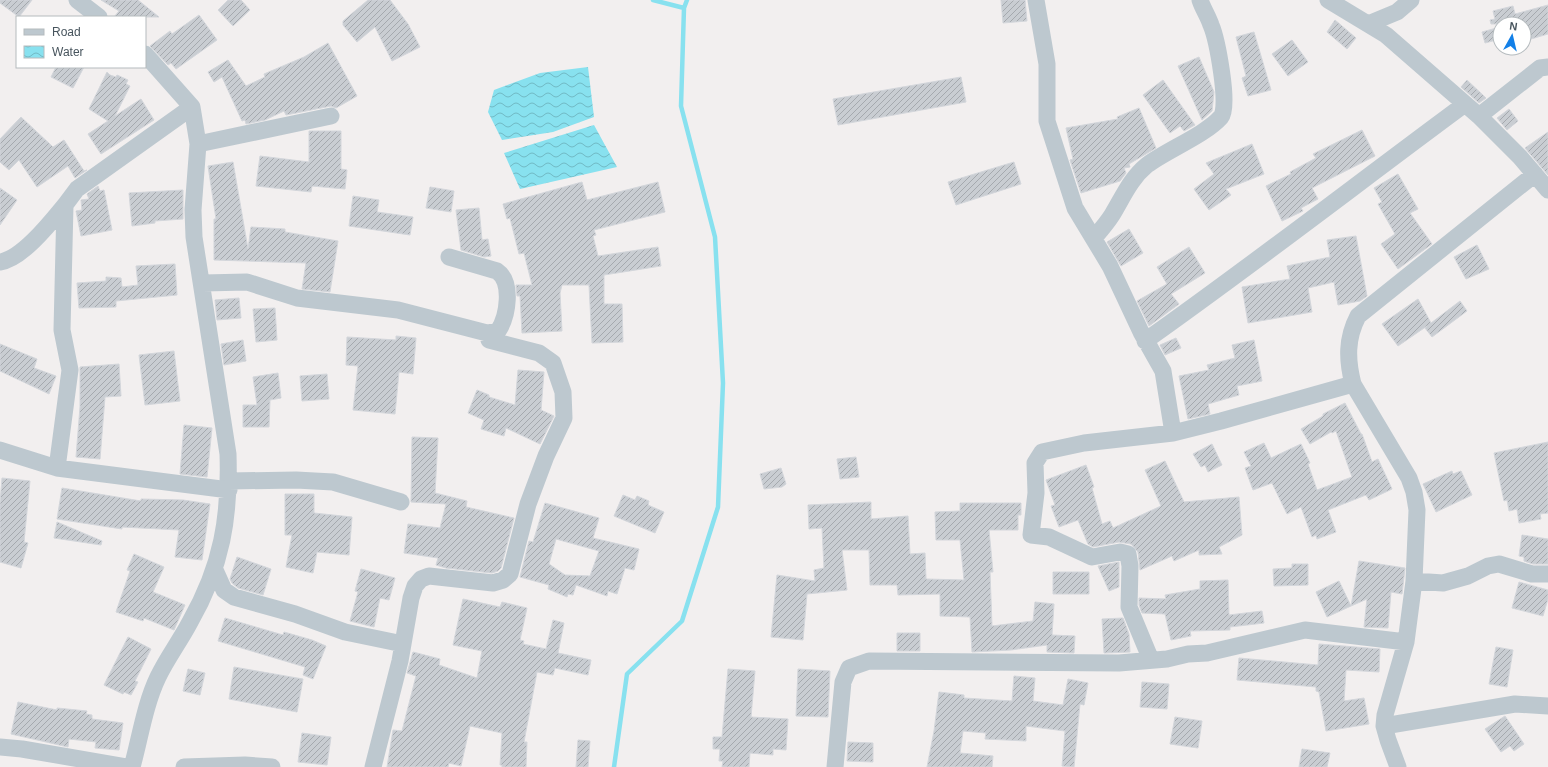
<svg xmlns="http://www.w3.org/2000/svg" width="1548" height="767" font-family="Arial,sans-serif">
	<defs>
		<pattern id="water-waves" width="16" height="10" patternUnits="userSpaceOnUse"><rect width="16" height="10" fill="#88e1ef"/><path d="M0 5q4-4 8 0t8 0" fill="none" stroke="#71b9c5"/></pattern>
		<pattern id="building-hatch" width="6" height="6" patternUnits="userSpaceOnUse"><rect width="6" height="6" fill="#c9cdd2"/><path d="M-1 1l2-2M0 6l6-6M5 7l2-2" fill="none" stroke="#a5a9ae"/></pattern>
	</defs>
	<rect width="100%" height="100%" fill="#f2efef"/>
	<path fill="url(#water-waves)" d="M588,67L594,117L553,132L502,140L488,112L494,90L540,73Z
		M594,125L617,167L520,189L504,153Z"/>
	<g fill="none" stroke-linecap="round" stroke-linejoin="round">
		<path stroke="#88e1ef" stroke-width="4.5" d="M653,0L684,8
			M614,767L627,674L682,621L718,507L723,383L715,237L681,106L684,8L687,0"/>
	</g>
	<path fill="url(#building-hatch)" stroke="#d3d6db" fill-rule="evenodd" d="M0,0H32L19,17L0,3Z
		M101,0H138L159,17H114L119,11Z
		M228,0H241L250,10L233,26L218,10Z
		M368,0H390L408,24L420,47L392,61L375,27L357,42L343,25V21Z
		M1001,0H1025L1027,21L1003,23Z
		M1548,5V34L1531,39L1527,24H1491L1490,20L1495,19L1493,11L1513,6L1515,14Z
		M199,15L217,40L176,69L171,63L168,65L150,46L170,31L172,34Z
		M1335,20L1356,38L1347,49L1327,32Z
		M1500,27V39L1485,43L1482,32Z
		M1254,32L1271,90L1248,96L1242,78L1246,76L1236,37Z
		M1292,40L1308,62L1288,76L1272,54Z
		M328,43L357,96L336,108L331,106L286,115L284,111L265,120L246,124L245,120L242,121L222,77L214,82L208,72L228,60L246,86L265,77L264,74L304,57Z
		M1199,57L1214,92L1212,111L1202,120L1178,66Z
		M56,67H84L73,88L51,77Z
		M107,72L110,75L116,77L117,75L128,80L126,84L130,86L115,116L141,99L154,120L101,154L88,134L108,121L89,109Z
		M961,77L966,102L838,125L833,99Z
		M1163,80L1195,125L1184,131L1180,126L1170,133L1143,95Z
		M1467,80L1486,98L1479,103L1461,87Z
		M1139,108L1156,148L1129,164L1130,167L1124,168L1126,173L1120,181L1081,193L1070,160L1073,159L1066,128L1118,119L1117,117Z
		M1509,109L1518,121L1507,130L1497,118Z
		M21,117L53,147L64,140L84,171L87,170L75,178L68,166L37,187L19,160L9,170L0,162V139Z
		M1362,130L1375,156L1312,188L1318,199L1301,208L1303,211L1282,221L1266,186L1291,174L1290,172L1316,158L1313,154Z
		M309,131H341V169L347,170L345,189L312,186L311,192L256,186L260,156L309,162Z
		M1548,132V175L1525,148Z
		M1252,144L1264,174L1226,189L1231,195L1209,210L1194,189L1214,174L1206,163Z
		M233,162L248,249L251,227L285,229V232L338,241L330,292L302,289L306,263L214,260V219H216L208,166Z
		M1014,162L1021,184L956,205L948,182Z
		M1398,174L1418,209L1410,213L1432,244L1398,269L1381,244L1395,234L1378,204L1382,202L1374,188Z
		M582,182L587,200L658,182L665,212L594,230L596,235L593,236L598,256L658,247L661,266L604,275V304H622L623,342L592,343L589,285H562L560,293L562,331L522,333L520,296H517L516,285H532L524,253L519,254L510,218L507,219L503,204Z
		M98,186L100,191L104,190L112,230L81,236L76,211L82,210L81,200L89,199L87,194Z
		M430,187L454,191L451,212L426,208Z
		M0,188L17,200L0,225Z
		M183,190V219L155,221V223L132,226L129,193Z
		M353,196L379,200L377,212L413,217L410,235L349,226Z
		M479,208L482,240L488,239L491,256L484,257L461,250L456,210Z
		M1129,229L1143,253L1121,266L1107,242Z
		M1356,236L1367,296L1360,301L1338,305L1334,282L1308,288L1312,312L1248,323L1242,287L1290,279L1287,266L1330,257L1327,240Z
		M1477,245L1489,269L1466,279L1454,257Z
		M1189,247L1205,273L1171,294L1179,304L1149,326L1137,301L1167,284L1157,267Z
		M175,264L177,295L116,301V307L79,308L77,283L106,281V277L121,278L122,287L138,285L136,266Z
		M239,298L241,318L217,320L215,300Z
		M1418,299L1431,323L1460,301L1467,311L1432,337L1425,328L1427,326L1398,346L1382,324Z
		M275,308L277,340L256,342L253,309Z
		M396,336L416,338L413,374L399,372L395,414L353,410L358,366L346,365L347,337L396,340Z
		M1176,338L1181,348L1165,355L1160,345Z
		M243,340L246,361L224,365L221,344Z
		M1254,340L1262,381L1237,386L1239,395L1208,404L1210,414L1188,419L1179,376L1209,370L1207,365L1235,358L1232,345Z
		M0,344L37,359L34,368L56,376L49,394L0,371Z
		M174,351L180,401L145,405L139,355Z
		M119,364L121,396L105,397L100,459L76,457L80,407V367Z
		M518,370L544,372L541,410L554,416L540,444L506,428L504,436L481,429L484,420L468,413L477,390L489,395V397L515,405Z
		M278,373L281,398L270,400L269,427H243V405H257L253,377Z
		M327,374L329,399L302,401L300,376Z
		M1345,403L1361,434H1362L1372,462L1378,459L1392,489L1369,500L1366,495L1328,510L1336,532L1317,539L1316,535L1312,537L1301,507L1287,514L1272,483L1253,490L1245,468L1251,466L1244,452L1264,443L1271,458L1301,444L1310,463L1308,464L1317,490L1352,477L1336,431L1332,433L1331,432L1310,444L1301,429L1323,416V414Z
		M184,425L212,428L207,477L180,474Z
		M412,437L438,438L435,493L467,501L466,507L514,518L501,568L498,571L492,573L446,568L436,565L438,558L404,553L408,524L440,528L446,504L411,502Z
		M1548,442V513L1540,514L1541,519L1519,523L1517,509L1509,511L1507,500L1504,501L1494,453Z
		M1212,444L1222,465L1208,472L1205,465L1201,467L1193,454Z
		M856,457L859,477L840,479L837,459Z
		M1165,461L1184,502L1239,497L1242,535L1219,547L1222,554L1199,555V550L1174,561L1172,556L1140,570L1138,552L1131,544L1119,542L1093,547L1088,544L1078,520L1059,527L1051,506L1055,505L1046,480L1086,465L1094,487L1092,488L1102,524L1110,521L1113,528L1161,506L1145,470Z
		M781,468L786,484L782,487L764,489L760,474Z
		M1452,471L1453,474L1461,471L1472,495L1436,512L1423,484Z
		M2,478L30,481L24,542L28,543L21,568L0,562V503Z
		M62,488L141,501V499L183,500L210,504L202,560L175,557L179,530L122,527V529L57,519Z
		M285,494H314V513L352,517L349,555L317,552L313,573L286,567L292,535H285Z
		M623,495L635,500L637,496L649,501L648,505L664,512L655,533L614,516Z
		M871,502V519L908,516L910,554L925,553L926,579L964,580L960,540H936L935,512L960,511V503H1021V515H1018V530H989L993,572H990L992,626L1033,621L1035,602L1054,604L1052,635L1075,636L1074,653L1047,652V645L1011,650L972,652L970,617L940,616V594L898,595L897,585H870L869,550H842L847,590L807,594L803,640L771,637L777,575L815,581L814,570L824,568L822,528L809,529L808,505Z
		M545,503L599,518L593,538L639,549L634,570L625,568L617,594L608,591L607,596L576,585L573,595L568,594L567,597L548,589L549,585L520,577L529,541L533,542ZM556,539L599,551L590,576L565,575L549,564Z
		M57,522L102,541L101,545L54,538Z
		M1522,535L1548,539V564H1533L1524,561V557L1519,556Z
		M134,554L164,567L153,592L185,605L174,630L144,618L143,621L116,612L130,571L127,570Z
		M237,557L271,569L263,595L238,588L232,583L230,579Z
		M1359,561L1405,568L1402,594L1391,592L1388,628L1364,627L1367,599L1351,606Z
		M1119,562V587L1109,591L1098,566Z
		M1292,564H1308V585L1274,586L1273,569L1292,568Z
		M361,569L395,578L389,600L380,598L374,627L350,621L358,592L355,591Z
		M1053,572H1089V594H1053Z
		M1228,580L1229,615L1262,611L1264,623L1230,627V630L1190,631L1191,636L1171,640L1165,614L1142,613L1139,605V598L1166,599L1165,595L1200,589V581Z
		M1339,581L1351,606L1327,617L1316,592Z
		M1519,582L1548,590V599L1543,616L1512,608Z
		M463,599L500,607L502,602L527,608L520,640L524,641L523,644L546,649L553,620L564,623L558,653L591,660L588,675L555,668L553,675L537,672L524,742H527L526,767H502V765H500L502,733L470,726L461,766L449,763L448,767H387L393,730L402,731L416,676L407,673L413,652L440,659L439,665L477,678L482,651L453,645Z
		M225,618L283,635L284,632L312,640L326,646L313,679L303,675L305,667L218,641Z
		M1123,618L1129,634L1130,652L1104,653L1102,619Z
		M897,633H920V651H897Z
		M128,637L151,649L135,681L138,682L131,695L124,692L123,694L104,685Z
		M1319,644L1380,649L1379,672L1346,670L1344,701L1364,698L1369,724L1326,731L1319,692L1316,691V687L1237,680L1239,658L1318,665Z
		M1496,647L1513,650L1507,687L1489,684Z
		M234,667L303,679L297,712L229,699Z
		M188,669L205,673L200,695L183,691Z
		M728,669L755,671L751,717L788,719L786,750L773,749V755L750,753L749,767H722L723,761H719L720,749H713V737H722Z
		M798,669L830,671L828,717L796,716Z
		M1014,676L1035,678L1033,701L1063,705L1068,679L1088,683L1084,705L1080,704L1074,767L1062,766L1065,731L1026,726V741L985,739L986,733L963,731L960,753L993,756L992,767H927L934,731L939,692L964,695V698L1012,701Z
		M1142,682L1169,684L1167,709L1140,707Z
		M18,702L57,710V708L87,711L86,714L92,715V719L123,723L119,750L95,748L96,742L69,739L68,747L11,734Z
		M1505,716L1524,744L1514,751L1510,746L1501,752L1485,729Z
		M1175,717L1202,721L1198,748L1170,744Z
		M302,733L331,737L327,765L298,762Z
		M578,740L590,741L588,767H576Z
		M848,742L873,743V762L847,761Z
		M1302,749L1330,753L1327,767H1299Z"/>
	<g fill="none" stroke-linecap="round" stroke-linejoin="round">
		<path stroke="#bdc8cf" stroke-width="17" d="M77,0L99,17
			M1036,0L1047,64V121L1075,208L1110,266L1141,332L1163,371L1173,433
			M1328,0L1386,35L1479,116L1520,157L1548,190
			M1368,24L1397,12L1411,0
			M1479,116L1540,68L1548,67
			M198,144L331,116
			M1094,238C1100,231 1107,223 1112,215C1123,197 1130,179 1147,165C1167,150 1205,135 1221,117C1230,107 1217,39 1211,25C1208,16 1203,9 1200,0
			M0,262C22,259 51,222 65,205
			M203,283L247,282L297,298L398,310L487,333L498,331C508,316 513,282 497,271L449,257
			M1145,341C1254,264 1358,183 1465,104
			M0,450L57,468L229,490
			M57,468L70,370L62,330L65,205L77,189L192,107
			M229,481L296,480L333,482L401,502
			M215,570L224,590L234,597L295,614L345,632L403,644
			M1414,581L1443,583L1468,576L1488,566L1499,564L1532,574H1548
			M1151,660L1129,607L1130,566L1128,554L1120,552L1092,557L1049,537L1031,535L1036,493L1035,463L1042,452L1084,443L1173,433L1221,421L1353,384
			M1384,726L1515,704L1548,706
			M0,747L22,749L126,767
			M132,767C140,738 145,704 158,677C167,658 180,641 190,622C222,566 230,517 228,454L194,237L193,210L198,144L192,107L145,54
			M184,767L245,765L272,767
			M373,767L400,661L411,598L415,586L421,579L429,576L493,583L503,580L510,574L528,504L546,456L564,418L563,392L553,363L539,353L489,340L487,333
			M835,767L843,682L849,668L869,661L1119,663L1167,659L1188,654L1207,653L1305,630L1406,642
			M1398,767L1388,740L1384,726L1385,715L1406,642L1414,581L1417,510L1414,492L1409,478L1353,384C1347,360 1346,339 1358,316L1535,174"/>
	</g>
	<rect x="16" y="16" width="130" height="52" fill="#ffffff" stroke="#b5bbbe"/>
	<rect x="24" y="29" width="20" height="6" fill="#bdc8cf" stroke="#b5bbbe"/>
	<text x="52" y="36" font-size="12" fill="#47545d">Road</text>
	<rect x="24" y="46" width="20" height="12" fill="url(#water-waves)" stroke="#b5bbbe"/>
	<text x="52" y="56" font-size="12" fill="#47545d">Water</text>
	<g transform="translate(1512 36) rotate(8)"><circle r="19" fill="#ffffff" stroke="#b5bbbe"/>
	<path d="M0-3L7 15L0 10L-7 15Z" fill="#1380e8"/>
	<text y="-6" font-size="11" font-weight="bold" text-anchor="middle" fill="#47545d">N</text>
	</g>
</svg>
